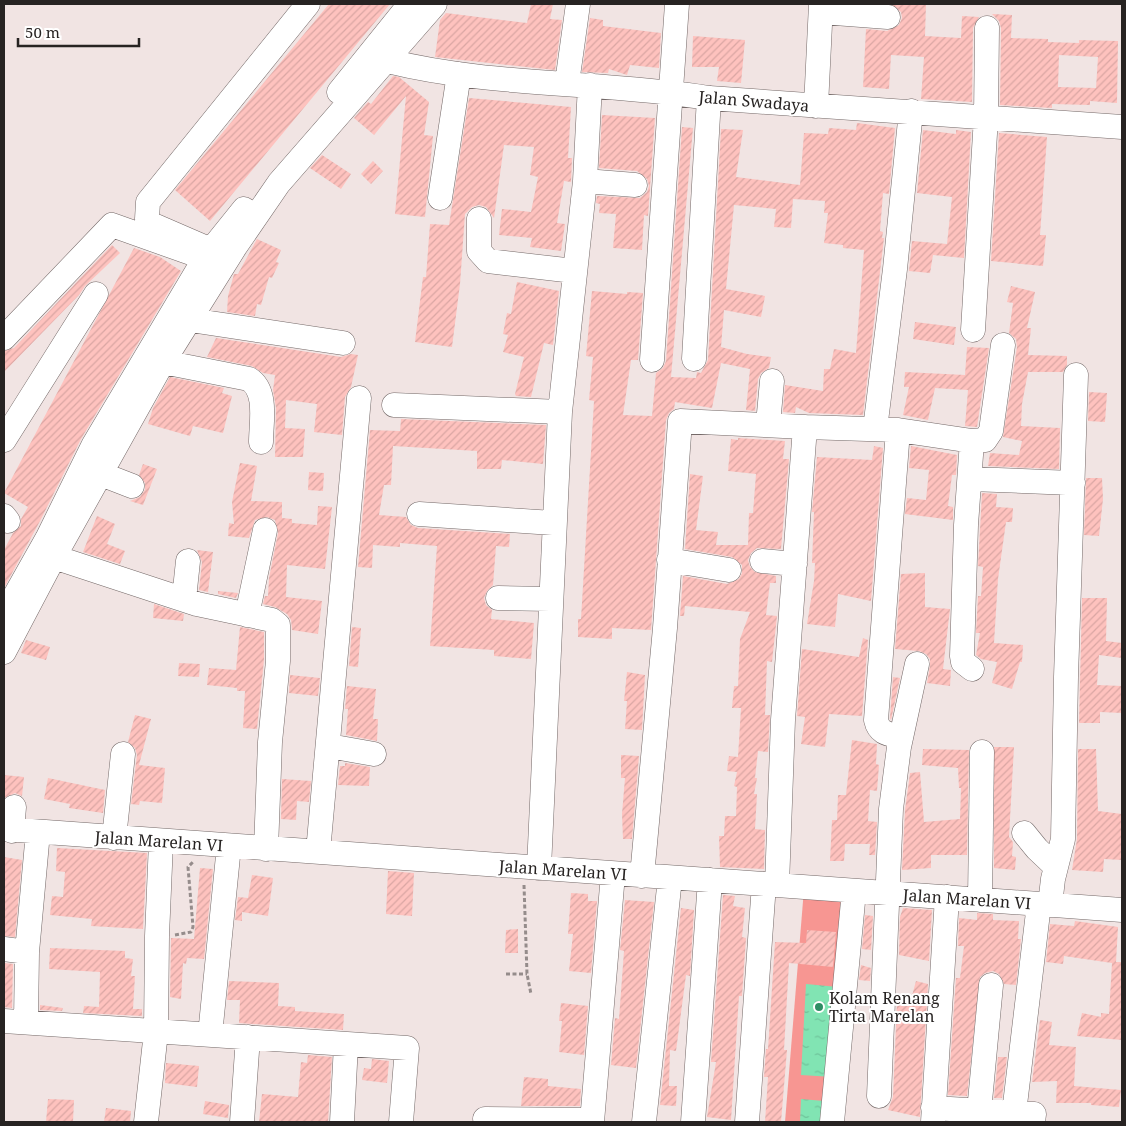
<svg xmlns="http://www.w3.org/2000/svg" width="1126" height="1126" font-family="'Noto Serif',serif">
	<defs>
		<pattern id="water-ripples" width="26" height="14" patternUnits="userSpaceOnUse" patternTransform="scale(1.25)"><rect width="26" height="14" fill="#81e4b3"/><path d="M2 4q2-2 4 0t4 0M15 11q2-2 4 0t4 0" fill="none" stroke="#6fc39a"/></pattern>
		<pattern id="building-hatch" width="6" height="6" patternUnits="userSpaceOnUse" patternTransform="scale(1.25)"><rect width="6" height="6" fill="#fec2be"/><path d="M-1 1l2-2M0 6l6-6M5 7l2-2" fill="none" stroke="#daa6a3"/></pattern>
	</defs>
	<rect width="100%" height="100%" fill="#f1e4e3"/>
	<path fill="#f79692" d="M804,889L852,892L834,1122H785Z"/>
	<path fill="url(#water-ripples)" d="M806,984L838,987L833,1077L801,1075Z
		M801,1099L824,1101L822,1122H800Z"/>
	<path fill="url(#building-hatch)" fill-rule="evenodd" d="M329,4H390L210,221L175,190Z
		M531,4H553L550,19L562,20L555,70L435,57L440,20L446,13L527,23Z
		M891,4H926L925,36L961,38L962,16L979,17L973,28L972,102L921,99L924,57L891,55L889,89L863,87L866,29L887,31L899,25L902,18L901,12Z
		M992,14L1012,15L1011,38L1048,39V42L1079,43V40L1118,41L1117,103L1090,101V105L1052,104V108L1000,105L1001,28L999,21ZM1059,55L1098,57L1096,88L1058,87Z
		M590,18L603,20V26L661,33L659,68L630,65L627,75L609,69L608,73L582,72Z
		M693,36L745,40L741,83L717,81L719,67H692Z
		M393,76L399,77L429,102L424,135L433,136L425,217L395,214L406,96L374,135L354,118L368,102L371,104Z
		M469,98L571,107L568,158H572L571,182L564,181L557,223L565,224L561,251L530,247L532,238L499,235L502,209L531,212L538,177L530,175L534,147L504,145L494,218L486,207L479,205L472,207L465,214L460,284L452,347L415,342L423,277H426L430,224L449,225Z
		M602,115L655,118L648,216L644,215L642,250L613,248L616,214L599,213L600,204L596,203L597,196L640,198L647,192L649,186L647,179L637,171L599,168Z
		M857,123L895,128L889,194L883,193L880,231L883,232L882,238H884L863,415L809,413L796,407L795,413L783,412L785,385L823,391L824,369H830L834,349L856,353L864,250L843,248V245L824,243L828,213H824L825,201L793,199L791,228L774,227L776,209L734,205L726,289L765,296L761,317L724,310L721,347L747,354L771,357L769,368L761,373L758,379L755,411L746,410L750,369L721,363L712,408L675,402L674,409L669,413L666,420L651,630L612,628V639L578,637V619H581L594,401L589,400L593,357L586,356L592,291L627,294V292L643,293L638,360H631L623,415L652,416L656,373L663,368L666,361L682,127L693,128L671,377L696,378L697,372L701,373L708,360L721,129L743,130L736,177L800,185L804,133L828,134L829,128L856,130Z
		M923,130L956,134V130L971,132L964,258L933,255L930,273L909,271L912,241L947,244L952,197L917,193Z
		M999,133L1047,137L1040,235H1046L1043,266L991,261Z
		M322,155L351,174L341,189L310,168Z
		M373,161L383,171L371,184L361,174Z
		M257,239L281,250L276,262L279,263L272,278L269,277L261,305L257,304L255,316L227,312L228,296L234,274H238Z
		M112,245L120,253L85,286L79,295L4,372V351L14,348Z
		M134,248L160,257L181,271L81,439L40,521L4,588V550L13,533L21,526V519L28,507L4,493Z
		M517,282L559,291L553,345L544,343L531,397L516,396L515,394L524,357L503,352L508,335L503,334L507,313L511,314Z
		M1011,286L1035,292L1027,328H1031L1028,355L1067,356V365L1063,372H1028L1022,404L1021,426L1060,428L1059,469L988,466L990,453L1019,455L1022,441L1003,437L1017,347L1016,339L1009,333L1013,303L1007,302Z
		M915,322L956,327L954,345L913,339Z
		M216,338L341,357L351,354L358,355L351,387L345,397L342,435L314,432L317,404L286,400L285,428L305,429L303,457H275L276,408L273,390L275,375L263,373L252,366L207,357Z
		M967,347L989,348L977,427L965,426L968,390L935,388L928,420L903,415L909,387H904L905,372L965,375Z
		M170,377L224,388L222,393L232,396L223,433L193,426L190,436L148,424L153,408Z
		M1089,392L1107,393L1105,422L1088,421Z
		M401,419L546,425L543,464L502,460L501,469H477V451L393,446L391,485H384L379,515L406,517L411,525L418,528L510,534L509,547L496,546L493,585L487,591L484,598L486,605L492,610L491,619L534,623L531,659L494,656V650L430,646L437,546L400,543V547L373,545L372,568L358,567L370,430L400,431Z
		M738,438L785,441L783,459H789L781,549L757,548L751,553L748,560L750,567L755,572L776,576V583H770L766,615L777,616L772,662L767,661L765,715H770L768,752L758,751L755,778H757L754,794H757L755,829L765,830L764,869L720,867L719,836H724L725,816H736L737,787L734,786L737,772L727,771L729,756L738,757L741,708H732L734,686H738L740,639L750,612L685,606L684,616H680L683,576L727,584L739,579L742,573V565L732,557L685,549L690,474L703,476L696,530L718,532L716,545H748L749,513H753L756,474L728,471L731,439L738,440Z
		M874,446L883,448L871,601L838,594L835,627L807,624L814,581L815,563H812L814,512H812L817,457L872,460Z
		M911,446L957,455L956,475H952L948,506L953,507V520L905,514L907,498L926,500L929,470L909,468Z
		M240,463L257,466L251,501L282,502V518L292,519V523L317,525L318,506L332,507L325,569L287,565L286,597L322,601L318,634L292,630L291,620L287,614L275,607L263,604L265,596H268L269,578L278,533L275,520L267,517L255,520L249,538L228,536L229,523L234,524L232,502Z
		M143,464L157,469L143,505L130,501L140,497L145,490V483L139,475Z
		M309,472L324,473L323,491L308,490Z
		M1086,478H1102L1103,499L1099,536L1084,535Z
		M982,493L997,494L996,507L1013,508L1012,522H1006L998,579L994,643L1023,645L1022,662H1020L1012,689L992,683L997,662L981,659L976,655L980,633H976L978,596H981L983,567L978,566Z
		M97,516L115,524L107,544L125,551L120,564L83,552Z
		M197,550L213,552L208,592L199,590L202,562Z
		M925,573V607L950,609L943,669L951,670L950,686L927,683L930,666V659L926,654L919,651L895,649L901,574Z
		M218,591L238,593L236,598L218,594Z
		M1082,598H1107L1106,641L1122,643V658L1099,655L1097,685L1122,686V713L1100,712V723H1079Z
		M154,604L184,614L183,621L153,618Z
		M240,627L264,632V660L257,729L243,728L245,691H237V688L207,685L209,668L236,670Z
		M352,627L361,628L358,667L349,666Z
		M863,638L868,640L862,716L829,714L825,747L801,744L805,717L797,716L802,649L859,657Z
		M26,640L50,647L46,660L21,653Z
		M179,663L200,664L199,677L178,676Z
		M627,672L645,675L642,730L625,729L627,701H624Z
		M290,675L320,678L318,696L289,693Z
		M893,677L900,678L891,720L890,718Z
		M347,686L376,689L373,719H378L377,741L346,735L348,709H345Z
		M135,715L151,719L139,765L165,768L162,803L140,801L139,805L131,804L137,755L135,748L128,742Z
		M852,740L877,744L876,764L879,765L877,791L870,790L868,821L877,822L875,855H869L870,844H845L844,861H830L832,820H837L838,795H846Z
		M994,747H1014L1009,837L1013,842L1012,856L1016,857L1015,870L994,868Z
		M923,749L969,750L967,855H931V868L902,870L905,810L910,773L920,772L924,822L960,819L961,788H959L958,768L922,765Z
		M1078,749H1096L1098,811L1122,814V860L1104,859L1103,872L1072,870L1077,839Z
		M621,755L639,756L632,839H623L622,814L625,778H621Z
		M345,763L370,767L369,786L338,785L340,766H345Z
		M4,775L24,777L22,796L15,793L4,798Z
		M48,778L105,790L103,813L69,808L70,804L44,799Z
		M282,779L311,781L309,802L297,801L296,820L281,819Z
		M57,848L147,853L143,929L91,926L92,919L50,915L52,896L63,897L65,872L56,871Z
		M4,857L22,860L15,937L4,936Z
		M200,868L213,869L204,959L187,958L186,964L183,963L181,999L170,997L171,938L194,939Z
		M388,871L414,873L412,916L386,914Z
		M252,875L273,878L268,916L242,912V921L235,920L238,897L248,898Z
		M571,893L588,894V901H597L591,973L569,971L573,934H568Z
		M723,895L735,896L733,906L745,908L742,937L746,938L742,996H739L731,1120L707,1117L716,1062H711Z
		M625,900L654,902L636,1068L611,1065L615,1018L619,1019L624,951L620,950Z
		M681,908L694,910L690,976L686,975L676,1051L670,1050L669,1086H677L676,1106L660,1105Z
		M903,908L932,910L929,961L899,955L900,917Z
		M977,913L993,914V920L1019,921L1018,939H1021L1016,985L1004,984L999,974L993,971L985,973L980,977L967,1096L948,1095L955,992L956,978H960L964,946H958L959,918L977,920Z
		M865,915L873,916L871,950L862,949Z
		M1075,921L1118,927L1116,962H1122V1040L1077,1036L1082,1013L1101,1017V1013L1109,1014L1112,963L1064,956L1063,964L1046,962L1050,924L1074,926Z
		M518,929V953H505L506,930Z
		M807,930L836,932L833,967L789,963L784,1050H787L781,1122H765L768,1077H764L766,1049H768L775,942L806,943Z
		M50,948L125,951V958L133,959L131,976H135L133,1009H142V1016L83,1013L84,1006L99,1007L100,972L49,969Z
		M4,963L13,964L12,1008L4,1007Z
		M861,965L871,968L870,981L859,980Z
		M229,981L279,983L278,1006L295,1007V1011L344,1014L343,1030L239,1023L240,1000H227Z
		M916,981L928,984L920,1117L888,1110L893,1097L897,1002L910,1003Z
		M561,1003L588,1006L584,1055L559,1052L562,1021H559Z
		M40,1005L63,1008L62,1011L40,1010Z
		M1040,1020L1052,1022L1049,1045L1076,1047L1074,1086L1121,1090L1119,1107L1091,1105V1103H1056L1057,1081L1032,1082Z
		M308,1055L332,1057L328,1122H259L262,1094L298,1097L301,1062L307,1063Z
		M998,1057H1007L1002,1098H994Z
		M372,1059L389,1061L387,1083L362,1080L364,1068L371,1069Z
		M166,1063L199,1066L197,1087L165,1083Z
		M524,1077L548,1079V1086L581,1089L580,1106H521Z
		M48,1099L74,1100L73,1122H46Z
		M205,1101L229,1105L228,1118L203,1114Z
		M106,1108L131,1111L130,1122H104Z"/>
	<g fill="none" stroke-linecap="round" stroke-linejoin="round">
		<defs>
			<path id="minor" d="M821,12L888,17
				M388,61C492,87 603,81 709,98L1122,127
				M567,83L578,4
				M339,92L410,4
				M816,106L821,4
				M585,181L635,185
				M440,198L459,74
				M244,209L211,250L151,224L147,219L148,202L308,4
				M479,219V251L488,261L574,271
				M190,320L343,343
				M973,330L986,117L987,28
				M4,338L112,225L205,258L93,446L47,539L4,615
				M694,359L709,98
				M652,360L677,4
				M163,362L249,379C268,391 261,423 261,442
				M394,405L560,412
				M768,424L772,381
				M875,429L895,269L911,111
				M898,430L876,720C879,734 889,734 901,737
				M4,440L96,294
				M101,474L132,486
				M970,479L1073,483
				M419,514L553,523
				M4,516L8,521
				M54,557L197,604L272,620L278,625V661L270,742L266,849
				M669,560L729,570
				M762,561L795,564
				M498,598L550,599
				M184,599L188,561
				M247,615L265,530
				M4,652L54,557L163,362L235,247L279,183L435,4
				M972,669L963,662L962,656L966,525L972,441
				M329,746L374,754
				M4,829L1122,910
				M12,831L14,807
				M1024,833L1037,849L1056,867
				M114,838L123,754
				M318,852L359,398
				M539,868L560,412L585,181L590,85
				M642,876L665,628L680,421L805,427
				M777,885L783,720L805,427L898,430L972,441L985,440L991,431L1003,345
				M980,900L982,752
				M1050,905L1053,879L1063,839L1066,677L1076,375
				M4,949L27,952
				M4,1021L407,1048L401,1122
				M26,1022L27,952L38,832
				M210,1035L229,846
				M879,1096L891,809L899,747L917,664
				M933,1108L1034,1114L1033,1122
				M1014,1113L1039,904
				M485,1119L592,1120
				M146,1122L156,1032L157,936L161,842
				M242,1122L248,1037
				M342,1122L346,1044
				M592,1122L613,874
				M644,1122L670,878
				M693,1122L710,880
				M747,1122L764,884
				M832,1122L854,891
				M933,1122L947,897
				M978,1122L991,985"/>
		</defs>
		<use href="#minor" stroke="#746968" stroke-width="25"/>
		<path stroke="#958c8b" stroke-width="3" stroke-dasharray="4 2.5" stroke-linecap="butt" d="M524,885L527,974L531,994
			M175,935L191,932L193,927L188,867L193,862
			M506,974H527"/>
		<use href="#minor" stroke="#fff" stroke-width="24"/>
	</g>
	<circle fill="#2f8d64" stroke="#fff" stroke-width="2" cx="819" cy="1007" r="5"/>
	<g text-anchor="middle" dominant-baseline="central" stroke-width="4" stroke-linejoin="round" paint-order="stroke">
		<g font-size="16" fill="#272322" stroke="#fff">
			<text transform="translate(754 101) rotate(5)">Jalan Swadaya</text>
			<text transform="translate(159 841) rotate(4)">Jalan Marelan VI</text>
			<text transform="translate(563 870) rotate(4)">Jalan Marelan VI</text>
			<text transform="translate(967 899) rotate(4)">Jalan Marelan VI</text>
		</g>
		<g font-size="16" fill="#272322" stroke="#fff" text-anchor="start">
			<text x="829" y="998">Kolam Renang<tspan x="829" dy="18">Tirta Marelan</tspan></text>
		</g>
	</g>
	<rect width="1126" height="1126" fill="none" stroke="#272322" stroke-width="10"/>
	<path d="M18 38v8h121v-8" fill="none" stroke="#272322" stroke-width="2.5"/>
	<text x="25" y="38" font-size="15" fill="#272322" stroke="#ffffff" stroke-width="4" paint-order="stroke">50 m</text>
</svg>
